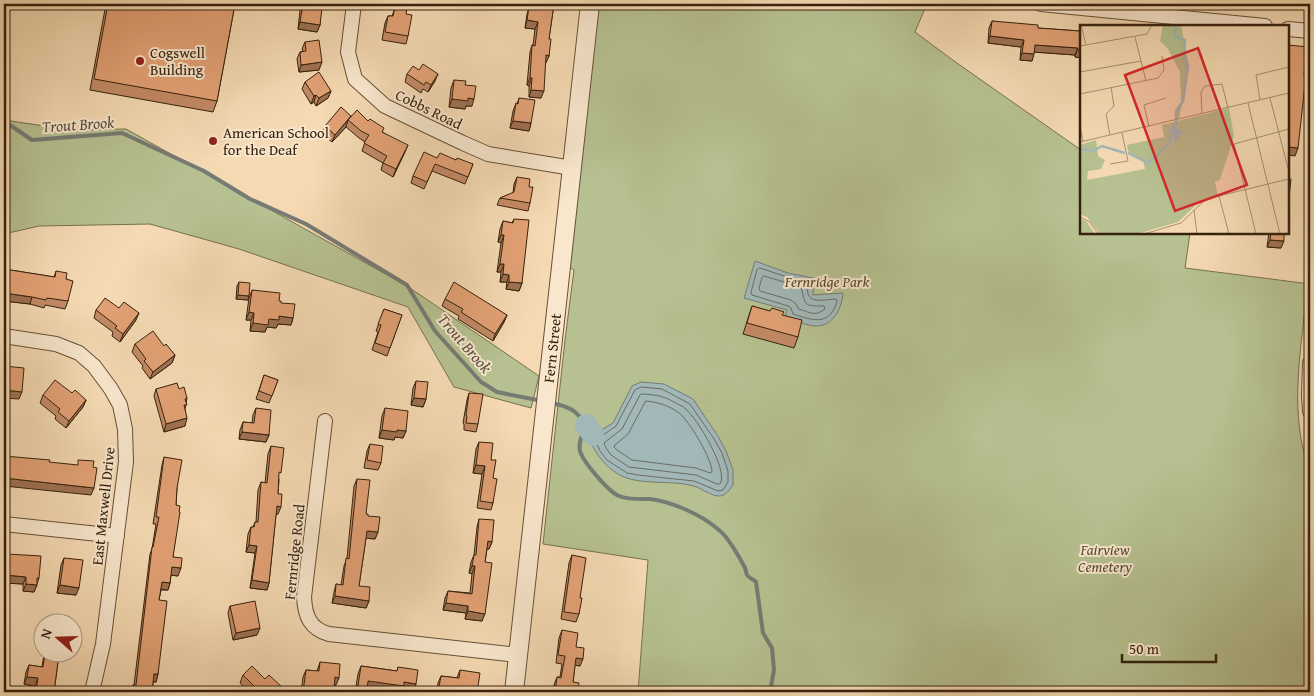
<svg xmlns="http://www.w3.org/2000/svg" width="1314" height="696" font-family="'Gentium Book Plus',serif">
	<rect width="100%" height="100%" fill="#f4d9b2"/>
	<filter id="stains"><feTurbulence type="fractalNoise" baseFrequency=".004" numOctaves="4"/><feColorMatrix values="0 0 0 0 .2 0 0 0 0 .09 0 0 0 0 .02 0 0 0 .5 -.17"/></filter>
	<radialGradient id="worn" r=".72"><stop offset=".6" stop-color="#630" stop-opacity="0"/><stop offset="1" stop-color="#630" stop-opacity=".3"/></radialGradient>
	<path fill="#b6c090" stroke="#76714e" d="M598,4H921L926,6L915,32L954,61L1081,150L1082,232L1190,233L1185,268L1310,284V298L1306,300C1300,357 1289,417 1310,472V692H638L648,560L543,544L565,340L574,270L569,267Z
		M4,120L72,130L126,129L407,286L539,376L531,408L454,387L408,307L239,249L150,224L39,226L4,234Z"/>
	<path fill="#a1b7b8" stroke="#767b74" d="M755,261L788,273L813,278V295L843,293C842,308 833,327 815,326C807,326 793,319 785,317L787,310L744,298Z
		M641,382L664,384L693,399L718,436L726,451L733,470V485C729,490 726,496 719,496C711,496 701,488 694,486C673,480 643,485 624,477C606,469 597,455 588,438L613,423L632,386Z"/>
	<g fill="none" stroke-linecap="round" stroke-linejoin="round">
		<path stroke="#6c6c62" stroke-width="1" d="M760,268L787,277L807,282C808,286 807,290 808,294C811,304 828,299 836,299L837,302C829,327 812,320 793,314L791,308L788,306L752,295L751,292L757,270Z
			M764,276L801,287C806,305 802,306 824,306L825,309C815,317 809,312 799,309L795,303L791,300L760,291L759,288L762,278Z
			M642,387L662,389L690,404L714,439L722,453L728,471V482L723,490L718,491L694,481L638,475L627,473L607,460L600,451L596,442V440L616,426L635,390Z
			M643,394C658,395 663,396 676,403C679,405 683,406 686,409C697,419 729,470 720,484H717L696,475L629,467L611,455L606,448L604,443L622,429L640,395Z
			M646,401C658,402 670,406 679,413C689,420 713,461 712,472L710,473L696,468L632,460L617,450L614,447L615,445L628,434Z"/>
		<path stroke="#767b74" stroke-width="4" d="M4,121L32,140L122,133L204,171L250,199L306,224L407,285L435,331L481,382L497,392L542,401
			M551,403C570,407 575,409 586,425C583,433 578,442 580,451C583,462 609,492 619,496C629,500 640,499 650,499C673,502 702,515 719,530C728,537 740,558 745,568C746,570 746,573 747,575C749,578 754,580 756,582L763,633L772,648L774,670L770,692"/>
		<path stroke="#a1b7b8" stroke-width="22" d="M586,425L593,435"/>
		<defs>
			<path id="minor" d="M354,4L348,52L355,79L385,106L463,143L488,154L572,168
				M1041,4L1265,26
				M1288,29L1310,31
				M4,336L56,344L79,353L94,366L111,389L120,405L125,429L126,462L103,644L92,692
				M1310,363L1309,395L1310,411
				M325,421L304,597C305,616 310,629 329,634L518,655
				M4,524L117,536"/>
			<path id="tertiary" d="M514,692L590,4"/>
		</defs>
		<use href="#minor" stroke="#665036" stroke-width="16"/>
		<use href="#tertiary" stroke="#665036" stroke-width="20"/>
		<use href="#minor" stroke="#f8e6cd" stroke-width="14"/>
		<use href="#tertiary" stroke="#f8e6cd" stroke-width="18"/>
	</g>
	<path fill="#c28a65" stroke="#36220d" d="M106,4H235L217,101L213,112L90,90Z
		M303,4L320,8V25L317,32L298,29L300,10Z
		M540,4H554L549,39V56L545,63L541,98L529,97V86L527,85L530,52L532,45H533L535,29L525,28L527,14L529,7L539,8Z
		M395,8L406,14L408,36L406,44L382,40L385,23L388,16H392Z
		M992,21L1038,28L1080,31L1082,58L1075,57V55L1034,52L1032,61L1020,60L1021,47L988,43L989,28Z
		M305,42L319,70L299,72L297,59L300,52L303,51L302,49Z
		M419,70L435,81L428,92L423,89L421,93L405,82L407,74Z
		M454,80L465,85L472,106H466L465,109L449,107L451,88Z
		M305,82L331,91L328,98L316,106L314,102L311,104L302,89Z
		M519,98L531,123L529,131L510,128L513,111L516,103L517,104Z
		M351,116L368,121L383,132L405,152L393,177L381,170L383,163L362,151L365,142L359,138L346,127L332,142L322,134L325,126Z
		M437,158L456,160L473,164L465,184L432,171L424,189L411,183L413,176Z
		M517,177L529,187L530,203L528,211L497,205L500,198L513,193L514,184Z
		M514,219L522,283L519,291L506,289L507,282H500L501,272H497L501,243L498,242L500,229L503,221L512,223Z
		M1269,232H1284L1281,248L1267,247Z
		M4,269L54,277L56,271L66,279L68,301L65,309L45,305L44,308L30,304L4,301Z
		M239,282L248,300L236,299L237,286Z
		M252,290L279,301L293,318L291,325L278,324L276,328L267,327L265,332L250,331L251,320H246L249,298Z
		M445,299L507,315L504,322L493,341L458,319L459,316L442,306Z
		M752,306L782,315L798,337L794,348L743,334Z
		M384,309L402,315L387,356L372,350L378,332L376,331Z
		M96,310L136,320L120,342L112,336L113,332L94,318Z
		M135,344L164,346L175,355L172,363L150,379L142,368L143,366L132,352Z
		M264,375L278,380L269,403L256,399Z
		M416,381L426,399L423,407L411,405L413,388Z
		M156,389H179L187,398L185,409V426L164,432L154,396Z
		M72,393L86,400L83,407L66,428L55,419L56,416L40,403L43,395Z
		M469,393L478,424L476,432L464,430V424L463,423L467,400Z
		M256,408L269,435L266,442L239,439L240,430L243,422L252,423L253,415Z
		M385,408L406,431L403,438L395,437L394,440L379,438L382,416Z
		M479,442L491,460L493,503L491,510L477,508L482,474L473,473L476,449Z
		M370,444L381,463L378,470L364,468L367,451Z
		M271,446L279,480L278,494V514H276L269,583L267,590L250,588L255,553L246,552L248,534L251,527H253L255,522H256L258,490L261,482L265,483L268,454Z
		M164,457L177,488L173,557L178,576L171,575L170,583L168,590H161L159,600L158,674L156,682H153L152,692H131L133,685H134L150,554L152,549L156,524H153L162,465Z
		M357,479L366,514L368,516L378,532L375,539L366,538L359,586L369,601L366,608L332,603L334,592L336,584L341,585L344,566L347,558L354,486Z
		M479,519L492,542L489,549H487L485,562L482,621L465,619L466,613L443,610L445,598L448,591L470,593L472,574L469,573L471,562L474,555L477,527Z
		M7,554L39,578L34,592L23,591V584L4,583V561Z
		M572,555L580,598L579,614L576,622L561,619L569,563Z
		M64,558L76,595L57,593L61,565Z
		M230,606L257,635L233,640L228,613Z
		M562,630L576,647L580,666L575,665L573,682L578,692H553L554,685L557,677H560L562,664L556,663L559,638Z
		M44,654H63H59L54,692H34L35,686L24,684L26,672L29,665L42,667Z
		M320,662L336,685H334V692H301L303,677L306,670L317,671Z
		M361,666L397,671L398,667L416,684L413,691L402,690V692H394L367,689V692H355L358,674Z
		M460,670L477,692H437L438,683L441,676L457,678Z
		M243,675L280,692H250L240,683Z"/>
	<path fill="#9e7152" stroke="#36220d" d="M527,20L538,22L535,29L525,28Z
		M300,22L320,25L317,32L298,29Z
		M990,36L1024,40L1021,47L988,43Z
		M1035,45L1078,48L1075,55L1033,52Z
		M1077,50H1082V58L1075,57Z
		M1022,53L1034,54L1032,61L1020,60Z
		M546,55L549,56L546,63L543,62Z
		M322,62L319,70L299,72L301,65Z
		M438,74L435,81L428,92L431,85Z
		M530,78H532L529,86L527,85Z
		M531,90L544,91L541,98L529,97Z
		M331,91L328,98L316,106L319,98Z
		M316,95L314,102L311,104L314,96Z
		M468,98L474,99L472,106H466L465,109L449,107L452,99Z
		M348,120L346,127L332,142L335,135Z
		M513,121L531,123L529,131L510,128Z
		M408,145L405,152L393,177L396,169Z
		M1288,147L1298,148L1295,156L1288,155Z
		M501,235H504L501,243L498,242Z
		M1270,240L1284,241L1281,248L1267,247Z
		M500,264H504L501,272H497Z
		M503,274L509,275L507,282H500Z
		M509,282L522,283L519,291L506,289Z
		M4,293L32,297L30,304L4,301Z
		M238,295L249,296L248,300L236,299Z
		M249,312L254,313L251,320H246Z
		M139,313L136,320L120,342L123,334Z
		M507,315L504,322L493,341L495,334Z
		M279,316L293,318L291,325L278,324L276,328L267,327L265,332L250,331L253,323Z
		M175,355L172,363L150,379L153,372Z
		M4,390L22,392L19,399L4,398Z
		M414,398L426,399L423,407L411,405Z
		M86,400L83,407L66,428L69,421Z
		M187,418L185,426L164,432L166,424Z
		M382,430H397L406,431L403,438L395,437L394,440L379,438Z
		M242,432L269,435L266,442L239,439Z
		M476,465L485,466L482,474L473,473Z
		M4,478L94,488L91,495L4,486Z
		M277,506L281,507L278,514H274Z
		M367,531L378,532L375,539L364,538Z
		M488,541L492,542L489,549H485Z
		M249,545L257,546L255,553L246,552Z
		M472,566H475L472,574L469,573Z
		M172,567L181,568L178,576L169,575Z
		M5,575L26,577L23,584L4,583V580Z
		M252,580L269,583L267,590L250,588Z
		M162,582L170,583L168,590L159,589Z
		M26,584L37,585L34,592L23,591Z
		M60,585L79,588L76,595L57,593Z
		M335,596L369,601L366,608L332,603Z
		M446,603L468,606L466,613L443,610Z
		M468,611L485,614L482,621L465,619Z
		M260,628L257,635L233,640L236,633Z
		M576,658L583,659L580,666L573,665Z
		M154,674H158L156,682L151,681Z
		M27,677L38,678L35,686L24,684Z
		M335,677L339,678L336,685H333Z
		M368,681L404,682L416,684L413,691L402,690V692H394L366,689Z
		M463,690L477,692H462Z"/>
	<path fill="#e2a175" stroke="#36220d" d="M108,4H235L217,101L94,79Z
		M303,4H320V8H322L320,25L300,22Z
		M541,4H554L549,39H551L549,56L546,55L544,91L531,90L532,78H530L532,45L535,46L538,22L527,20L529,7L541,8Z
		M395,8L407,9L406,14L412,15L408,36L385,32L388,16H393Z
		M992,21L1038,25V28L1080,31V29H1082V50H1077L1078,48L1035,45L1034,54L1022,53L1024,40L990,36Z
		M319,40L322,62L301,65L300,52L306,51L305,42Z
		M1288,45L1308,47L1304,75H1306L1298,148L1288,147Z
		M423,64L438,74L431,85L426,82L424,85L407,74L413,66L419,70Z
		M319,72L331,91L319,98L316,95L314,96L305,82Z
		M454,80L466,81L465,85L476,86L474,99L468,98V101L452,99Z
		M519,98L535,100L531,123L513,121L516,103L518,104Z
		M341,107L351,116L335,135L325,126Z
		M357,110L368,121L370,119L384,128L382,132L408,145L396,169L383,163L387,156L364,143L369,135L361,131L348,120Z
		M424,152L437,158L440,153L456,160L457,158L473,164L468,177L435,164L427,182L413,176Z
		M517,177L530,179L529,187H533L530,203L500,198L514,192Z
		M1288,179H1291L1289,197H1288Z
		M514,219L529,220L522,283L509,282V275L503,274L504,264H500L504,235H501L503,221L513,223Z
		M1271,232H1284V241L1270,240Z
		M4,269L55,277L56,271L67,273L66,279L73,281L68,301L47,298L46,300L32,297L4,293Z
		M239,282L250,283L249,296L238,295Z
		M454,282L507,315L495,334L461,312L463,309L445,299Z
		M252,290L280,293L279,301H281V303L295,304L293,318L279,316V320L269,319L268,325L253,323L254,313L249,312Z
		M105,298L119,308L124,302L139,313L123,334L115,328L117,326L96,310Z
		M752,306L770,311L772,308L784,312L782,315L802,320L798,337L747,323Z
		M384,309L402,315L390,348L375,343L381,325L378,324Z
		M153,331L164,346L166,344L175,355L153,372L144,361L146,359L135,344Z
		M4,366L24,368L22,392L4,390Z
		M264,375L278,380L272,396L259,391Z
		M55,380L72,393L75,390L86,400L69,421L58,412L60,409L43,395Z
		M416,381L428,382L426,399L414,398Z
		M177,383L179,389L184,387L187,398L185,399L187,405H184L187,418L166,424L156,389Z
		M469,393L483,394L478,424L466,423L467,416L466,415Z
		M256,408L271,410L269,435L242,432L243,422L254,423Z
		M385,408L408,411L406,431L397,430V432L382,430Z
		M479,442L493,443L491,460H496L493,478L497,479L493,503L480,501L485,466L476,465Z
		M370,444L383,446L381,463L367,460Z
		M271,446L284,448L281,473L279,472L278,494H282L281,507L277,506L269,583L252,580L257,546L249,545L251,527H254L255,522H258L261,482L267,483Z
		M4,456L50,460L49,462L78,465V460L94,461L93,467L97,468L94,488L4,478Z
		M164,457L182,460L177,488L176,505L180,506L179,512H180L173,557L182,558L181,568L172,567L170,583L162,582L159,600L167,601L158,674H154L152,692H133V685H136L152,547H153L159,517H156Z
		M357,479L370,480L366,514H368V516L380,517L378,532L367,531L359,586L370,587L369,601L335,596L336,584L343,585L346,558L349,559Z
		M479,519L494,520L492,542L488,541L485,562L492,563L485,614L468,611V606L446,603L448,591L472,594L475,566H472L474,555H476Z
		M7,554L41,556L39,578H37V585L26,584V577L5,575Z
		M572,555L586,558L580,598H582L579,614L564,612Z
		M64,558L83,560L79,588L60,585Z
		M255,601L260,628L236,633L230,606Z
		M50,616L71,618V624H49Z
		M562,630L578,633L576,647L584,648L583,659L576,658L573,682L579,683L578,692H555L557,677L561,678L565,656L558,655Z
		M45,654H59L54,692L47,691V692H36L38,678L27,677L29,665L43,667Z
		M320,662L340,664L339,678L335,677L334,692H303L306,670L319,671Z
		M252,666L265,679L269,675L282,687L277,692H258L255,690L256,688L243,675Z
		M361,666L397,671L398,667L418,670L416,684L404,682V686L368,681L367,692H357Z
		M460,670L480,673L477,692L463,690V692H438L441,676L459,678Z"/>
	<g fill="#8f2418" stroke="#f8e6cd" stroke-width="2">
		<circle cx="140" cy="61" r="5"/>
		<circle cx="213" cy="141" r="5"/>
	</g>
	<g text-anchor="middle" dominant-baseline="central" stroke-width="4" stroke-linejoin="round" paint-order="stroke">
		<g font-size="15" fill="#36220d" stroke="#f8e6cd" text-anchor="start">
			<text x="150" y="52">Cogswell<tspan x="150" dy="17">Building</tspan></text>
			<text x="223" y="132">American School<tspan x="223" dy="17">for the Deaf</tspan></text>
		</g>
		<g font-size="15" fill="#36220d" stroke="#f8e6cd">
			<text transform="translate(429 109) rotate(26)">Cobbs Road</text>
			<text transform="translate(552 348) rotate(-84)">Fern Street</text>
			<text transform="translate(103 506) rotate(-84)">East Maxwell Drive</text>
			<text transform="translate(294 552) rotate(-84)">Fernridge Road</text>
		</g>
		<g font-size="15" font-style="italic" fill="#564a2e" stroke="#f8e6cd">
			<text x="827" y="281">Fernridge Park</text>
			<text x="1105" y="549">Fairview<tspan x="1105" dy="17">Cemetery</tspan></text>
		</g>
		<g font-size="16" font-style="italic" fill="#564f40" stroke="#f8e6cd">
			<text transform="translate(78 124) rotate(-4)">Trout Brook</text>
			<text transform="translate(465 343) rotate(49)">Trout Brook</text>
		</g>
	</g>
	<g transform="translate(1080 25)">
		<rect width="209" height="209" fill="#f4d9b2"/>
		<path d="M83,0H101L109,41L99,94H95V85L101,77L100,47L88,24L80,16ZM149,83L154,111L140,155L135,157L138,171L119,177L98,197L57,209H20L7,192L0,189V120L16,115L18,131L25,135L21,144L8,146L7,155L65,144L63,135L49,129L47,120L84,112L82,100ZM0,194L6,196L15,209H0Z" fill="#b6c090"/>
		<path d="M94,101L103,107L95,118L92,106Z" fill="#a1b7b8"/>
		<path fill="none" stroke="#a1b7b8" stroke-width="2.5" d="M0,124L13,126L22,121L45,128M48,128L68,138L90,118V105L96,99V88L103,76L108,41L104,32L105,15L95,12V0"/>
		<path fill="none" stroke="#a89070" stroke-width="1" d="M1,0L6,20M55,12L66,56M0,21L67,9L72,0M0,47L61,36M0,69L78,53L84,45L82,31M190,73L209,147M180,75L176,50L209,42M168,78L200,209M122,89L121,67L125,61L142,59L148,83M0,101L3,116M69,102L64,80L86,73M30,110L26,89L34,81L31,62M0,117L209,68M30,139L48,136L42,108M139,171L149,209M114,185L117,209M0,192L10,197L18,209M64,209L101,198L126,174L209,154M176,209L154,119L209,104"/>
		<path fill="#d62828" fill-opacity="0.15" stroke="#d62828" stroke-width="2.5" d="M118,23L167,160L95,186L45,50Z"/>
		<rect width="209" height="209" fill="none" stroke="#36220d" stroke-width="2.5"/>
	</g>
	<rect width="1314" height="696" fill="none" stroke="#f4d9b2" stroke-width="20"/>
	<rect x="5" y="5" width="1304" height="686" fill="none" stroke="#36220d" stroke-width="2.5"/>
	<rect x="10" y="10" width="1294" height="676" fill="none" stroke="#36220d"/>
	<g transform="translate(58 638) rotate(290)"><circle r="24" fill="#f8e6cd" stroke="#aa9880"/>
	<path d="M0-4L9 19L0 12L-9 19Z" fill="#8f2418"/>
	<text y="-8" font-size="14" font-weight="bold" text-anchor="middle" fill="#36220d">N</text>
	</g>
	<path d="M1122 654v8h94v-8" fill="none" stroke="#36220d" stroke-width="2.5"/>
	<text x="1129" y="654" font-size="15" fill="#36220d" stroke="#f8e6cd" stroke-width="4" paint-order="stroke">50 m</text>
	<rect width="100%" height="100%" filter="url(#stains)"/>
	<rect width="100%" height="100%" fill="url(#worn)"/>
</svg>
